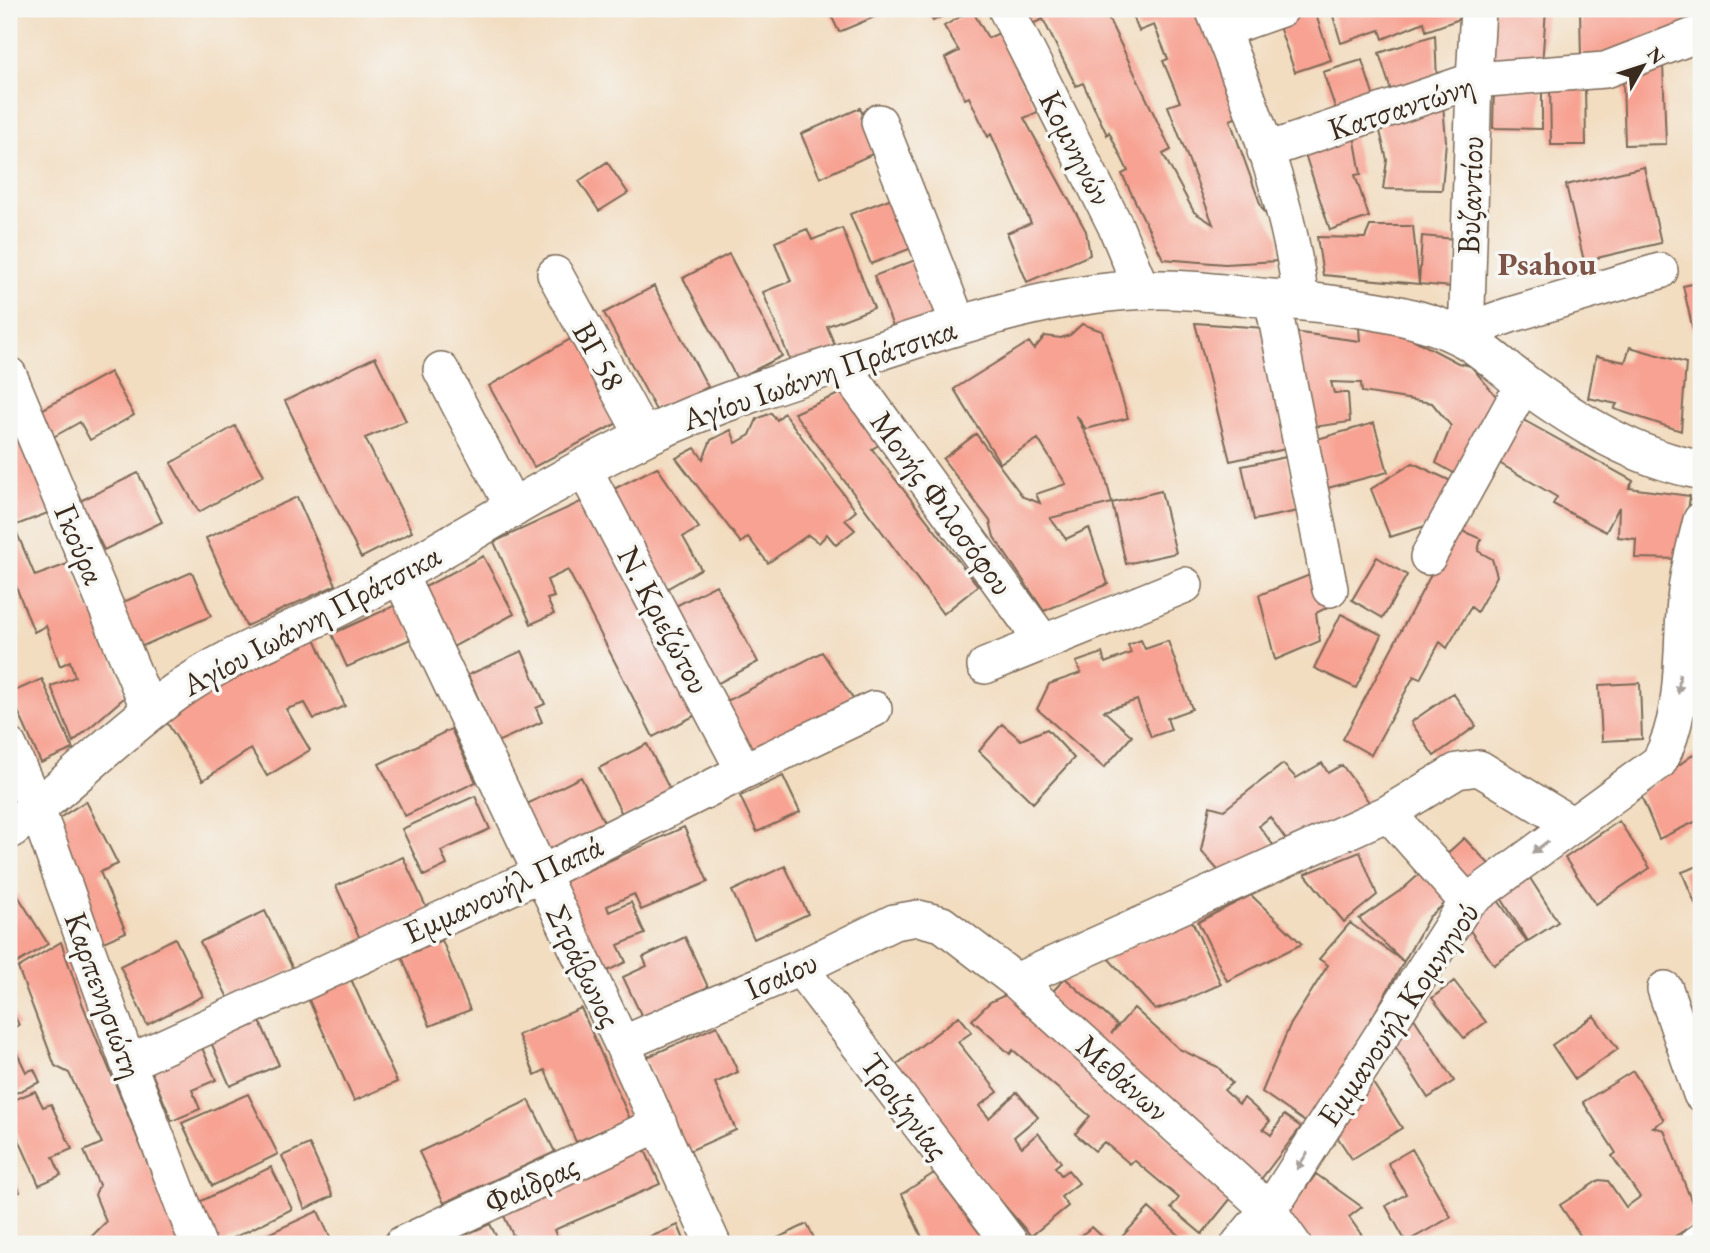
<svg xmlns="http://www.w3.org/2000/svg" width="1710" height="1253" font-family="'EB Garamond',serif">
	<rect width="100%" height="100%" fill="#f6f6f2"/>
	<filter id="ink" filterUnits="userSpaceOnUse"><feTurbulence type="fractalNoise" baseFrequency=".0143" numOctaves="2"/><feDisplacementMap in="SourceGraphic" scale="14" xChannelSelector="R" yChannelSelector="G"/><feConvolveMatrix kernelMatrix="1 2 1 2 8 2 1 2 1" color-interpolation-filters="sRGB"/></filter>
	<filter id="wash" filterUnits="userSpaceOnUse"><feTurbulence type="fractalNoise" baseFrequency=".00686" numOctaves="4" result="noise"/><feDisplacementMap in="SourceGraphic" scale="28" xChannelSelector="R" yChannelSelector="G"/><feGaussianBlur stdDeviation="1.57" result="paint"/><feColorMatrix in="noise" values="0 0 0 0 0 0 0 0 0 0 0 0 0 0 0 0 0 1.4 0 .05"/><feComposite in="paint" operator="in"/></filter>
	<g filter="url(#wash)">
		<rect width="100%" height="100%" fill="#f2ddc1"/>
		<g id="blocks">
			<path fill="#f7a292" d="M828,9H893L839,32Z
				M926,9H957L933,21Z
				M1011,9H1104L1171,150L1163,154L1194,212L1213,224L1168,106L1180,102L1163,61L1168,59L1154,25L1139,31L1131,11L1118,16L1115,9H1198L1240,116L1230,120L1261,206L1279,237L1278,261L1225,264L1163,259L1122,174L1128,171L1109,132L1107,135L1083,83L1076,86L1043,19L1021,29Z
				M1314,9L1331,60L1295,72L1277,21Z
				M1331,9H1461L1460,19L1426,31L1424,22L1383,39L1380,30L1341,43Z
				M1491,9H1546L1542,66L1488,63Z
				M1580,9H1683L1689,26L1581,60Z
				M972,10L988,38L1004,31L1023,72L1018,73L1038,112L1024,118L1086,231L1090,255L1027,282L1007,233L1031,223L991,134L988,137L969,97L965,99L945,58L959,51L944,26Z
				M1435,35L1437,80L1393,97L1379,53Z
				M1362,60L1375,101L1337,113L1323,72Z
				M1663,64L1666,144L1625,145L1623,81Z
				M1550,84H1585L1586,145H1551Z
				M1494,88L1542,89V129L1493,128Z
				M1443,104L1446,141L1442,190L1383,189L1387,160L1378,123Z
				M860,108L879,151L820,178L801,134Z
				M1353,130L1361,174L1355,175L1369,217L1330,230L1303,148Z
				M607,162L628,193L599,211L579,181Z
				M1644,167L1661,243L1584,261L1566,185Z
				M902,194L922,244L871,264L850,214Z
				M1370,226H1413L1419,284L1422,236L1455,239L1452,287L1419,284L1323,275L1317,237L1365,238Z
				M842,228L874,308L827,326L837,351L793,368L763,292L791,281L775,242L807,229L812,240Z
				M729,254L782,356L737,379L683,278Z
				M928,255L949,311L895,332L874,276Z
				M1701,282V328L1693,330L1683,286Z
				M654,286L708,387L658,414L604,313Z
				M1195,323L1264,328L1286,449L1230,461Z
				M1082,324L1102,331L1128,418L1086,429L1076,415L1103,468L1112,503L1050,518L1066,539L1089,528L1108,584L1044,611L994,537L990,521L943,459L976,434L1023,497L1040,503L1036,494L1066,484L1038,439L1000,463L954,389L1029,342L1034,349L1045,336L1061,338L1070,335Z
				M1359,327L1407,336L1458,363L1471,366L1501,402L1461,477L1436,463L1451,426L1432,403L1362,392L1361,383L1331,382L1334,393H1348L1350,422L1306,428L1285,331L1360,341Z
				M581,333L627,418L534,467L489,386Z
				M1630,347L1686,363L1681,431L1614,409L1617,404L1588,398L1596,356L1625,362Z
				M375,357L406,421L365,438L412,532L361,558L285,401Z
				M110,372L134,415L90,440L80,422L48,440L34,414Z
				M851,389L887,440L872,449L978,586L943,614L794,413Z
				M771,413L777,420L784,413L856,511L845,520L855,530L836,545L827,534L819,543L808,535L768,563L748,537L741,543L676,458L695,448L703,459L711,440L731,430L736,443L750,435L757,419Z
				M1518,417L1633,481L1629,488L1690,496L1682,559L1635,558L1636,539L1618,537L1619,507L1606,532L1553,504L1557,497L1494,460Z
				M1374,423L1388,472L1320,490L1307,442Z
				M15,425L53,511L14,526L9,516V427Z
				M235,426L264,475L199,512L171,463Z
				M1286,457L1298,511L1254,520L1242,466Z
				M1413,463L1453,482L1435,523L1390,537L1371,489Z
				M657,467L699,528L683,537L701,569L661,592L608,492Z
				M138,473L162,522L104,550L80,501Z
				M1161,491L1176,553L1126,564L1112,503Z
				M297,497L336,585L246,626L206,538Z
				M587,499L698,714L653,737L568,570L547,580L554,597L547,599L554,614L531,624L494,542Z
				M14,526L35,576L70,563L89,611L96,610L125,697L73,742L51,686L75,677L70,661L60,666L46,626L34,632L15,584L9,587V528Z
				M1456,528L1481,539L1478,551L1492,559L1497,576L1477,612L1471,607L1447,648L1440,642L1420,679L1414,676L1371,755L1343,739Z
				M483,556L514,614L453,647L423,588Z
				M1377,557L1407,575L1383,618L1352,600Z
				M192,572L211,616L138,648L119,604Z
				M1315,573L1328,607L1316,613L1320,641L1275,660L1259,595Z
				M716,585L758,662L711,687L670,609Z
				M398,604L413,638L347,667L332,634Z
				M1341,614L1382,635L1356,688L1314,668Z
				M313,634L345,706L314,719L305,703L286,709L310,750L267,776L251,749L203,780L166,721L212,687Z
				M1141,640L1145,649L1168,641L1192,709L1167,718L1171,730L1151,737L1137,700L1104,711L1132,736L1104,768L1037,709L1049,684L1081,673L1076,662L1102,653L1105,663L1131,653L1128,645Z
				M522,651L545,704L536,708L542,722L497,742L468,675Z
				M822,652L856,703L748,758L723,703Z
				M42,679L73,749L41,763L10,693Z
				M1640,683L1642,739L1602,741L1599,685Z
				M1453,693L1476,726L1434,756L1411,722Z
				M1002,724L1021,740L1047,729L1074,758L1033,803L979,751Z
				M451,729L476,782L405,816L379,764Z
				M647,744L672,794L624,818L599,768Z
				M1701,749V819L1659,839L1640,793Z
				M1322,763L1328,773L1342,765L1374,809L1289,844L1270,817L1259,826L1279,853L1224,877L1201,851L1210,806L1224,810L1283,764L1296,778Z
				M783,776L800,812L757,832L740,796Z
				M581,777L606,826L547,855L523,806Z
				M475,796L490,829L441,851L447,865L424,876L402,829Z
				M86,801L118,864L100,872L126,932L99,944L50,824Z
				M1619,821L1650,868L1596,904L1565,858Z
				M684,827L708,882L641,910L634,894L607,906L609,912L631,902L645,934L618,945L626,962L601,974L560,883Z
				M1464,838L1490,865L1464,889L1439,861Z
				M1360,852L1377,895L1344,922L1305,874Z
				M403,857L428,911L361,941L336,886Z
				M1701,865V912L1699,913L1682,872Z
				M785,866L808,914L754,939L732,891Z
				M1424,870L1449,900L1429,917L1311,1126L1262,1092L1289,1027L1328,965L1319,959L1350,923L1404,962L1359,919L1404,888Z
				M1528,875L1558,922L1528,941L1498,893Z
				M15,891L48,944L9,968V895Z
				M1251,895L1302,944L1227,981L1198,922Z
				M1495,896L1527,942L1494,965L1467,926Z
				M265,911L293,969L229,1000L200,942Z
				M1192,921L1221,984L1185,1000L1155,1010L1106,956Z
				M685,937L708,987L642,1017L623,977L647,966L643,957Z
				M175,938L203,996L147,1025L120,966Z
				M442,940L470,1010L430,1026L402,957Z
				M61,942L82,1003L181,1244H90L92,1236L106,1222L95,1195L99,1185L84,1151L102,1143L69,1073L55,1066L18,968Z
				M1065,978L1117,1025L1111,1034L1134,1008L1179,1049L1218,1067L1232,1083L1224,1090L1239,1104L1244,1098L1270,1121L1263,1129L1271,1135L1284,1115L1301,1127L1258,1183L1047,998Z
				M351,979L397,1082L354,1101L308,998Z
				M1454,981L1486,1022L1464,1038L1432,998Z
				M1010,993L1232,1197L1202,1234L1171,1208L1179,1198L1134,1160L1130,1164L1104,1142L1095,1151L1075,1134L1090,1116L1013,1050L1010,1054L972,1020L990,1002Z
				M9,1005L19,1025L9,1030Z
				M581,1008L630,1119L576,1142L545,1070L535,1075L518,1035Z
				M1412,1015L1454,1081L1428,1098L1395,1046Z
				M959,1016L972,1032L958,1042L998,1092L979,1106L989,1118L1017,1092L1038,1117L1014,1137L1022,1147L1038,1133L1061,1162L1055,1167L1061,1175L1068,1170L1079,1183L1061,1197L1068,1206L1031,1236L974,1170L895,1066Z
				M1594,1016L1618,1049L1575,1079L1552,1045Z
				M259,1019L279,1065L230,1086L210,1040Z
				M717,1026L738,1072L715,1083L736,1130L687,1152L645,1058Z
				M200,1043L216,1080L192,1090L200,1109L172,1121L148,1064Z
				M17,1053L26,1072L34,1069L40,1082L9,1096V1057Z
				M1633,1071L1664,1120L1653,1127L1664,1130L1699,1221L1663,1244H1586L1560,1205L1599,1180L1608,1181L1626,1207L1640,1197L1612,1156L1616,1153L1583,1102Z
				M1371,1080L1402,1128L1352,1159L1336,1135Z
				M35,1091L43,1107L51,1104L72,1149L53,1157L61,1175L39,1185L9,1117V1102Z
				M248,1094L278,1154L212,1186L182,1123Z
				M529,1100L555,1152L444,1203L419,1152Z
				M641,1141L660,1184L554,1230L559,1242L554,1244H517L498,1203Z
				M309,1144L333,1196L305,1209L282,1156Z
				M1412,1149L1451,1217L1406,1242L1386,1206L1406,1194L1388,1163Z
				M9,1167L20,1192L9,1197Z
				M271,1167L292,1209L221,1244H211L193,1205Z
				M934,1173L984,1239L988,1244H925L902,1194Z
				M1316,1174L1362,1207L1349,1217L1368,1244H1305L1285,1217Z
				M1149,1208L1189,1244H1119L1117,1242Z
				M318,1211L333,1244H246Z
				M490,1224L500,1244H461L458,1238Z
				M807,1224L817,1244H765Z
				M678,1225L686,1244H634Z
				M1092,1227L1110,1244H1070Z"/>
		</g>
	</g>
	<g filter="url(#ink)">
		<use href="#blocks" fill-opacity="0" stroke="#7b6957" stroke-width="2"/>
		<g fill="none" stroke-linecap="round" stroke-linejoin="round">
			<defs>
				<path id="minor" d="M1006,9L1115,225L1142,290
					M1213,9C1251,102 1289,200 1301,301
					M1221,30L1281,9
					M879,122L959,325
					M1265,151L1474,80L1605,70L1701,33
					M555,274L644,437
					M1272,298L1330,589
					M1466,340L1474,80L1478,9
					M1466,340L1493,321L1510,315L1660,271
					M841,363L1043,642
					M441,370L514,509
					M9,375L150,712
					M584,469L744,771
					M1428,557L1524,383
					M399,574L622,1044L713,1244
					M985,666L1185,585
					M9,746L37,809L128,1063L198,1244
					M1388,813L1467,902
					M800,968L1011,1244
					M1016,981L1388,813L1457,771L1479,768L1571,824
					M1665,989L1701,1094
					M622,1044L800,968L894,922L918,918L942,924L1016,981L1268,1209L1293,1244
					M128,1063L540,874L744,771L874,709
					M402,1244L659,1124
					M1239,1244L1279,1196L1467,902L1659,762C1689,708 1678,642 1687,583C1690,562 1696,541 1701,520
					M1697,1244L1701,1241"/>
				<path id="secondary" d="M9,830C66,787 117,734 176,692C235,650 304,628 367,592C460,541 550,482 646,436C726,398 811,373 894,346C973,320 1058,293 1141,290C1176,288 1210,292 1245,296C1288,300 1332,303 1376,311C1406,316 1438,324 1465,339C1486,351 1505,370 1525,384C1577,422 1637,459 1701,470"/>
			</defs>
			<use href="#minor" stroke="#7b6957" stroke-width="38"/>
			<use href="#secondary" stroke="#7b6957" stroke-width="41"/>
			<use href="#minor" stroke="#fff" stroke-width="35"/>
			<use href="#secondary" stroke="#fff" stroke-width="38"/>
		</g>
		<defs><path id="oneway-solid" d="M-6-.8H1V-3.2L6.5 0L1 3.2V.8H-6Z" transform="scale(1.75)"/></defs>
		<g fill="#a79f9a">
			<use href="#oneway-solid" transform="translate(1679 684) rotate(94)"/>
			<use href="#oneway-solid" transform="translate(1540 847) rotate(143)"/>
			<use href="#oneway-solid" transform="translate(1302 1161) rotate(123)"/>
		</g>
	</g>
	<g text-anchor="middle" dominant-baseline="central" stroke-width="7" stroke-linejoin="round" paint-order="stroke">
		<g font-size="32" fill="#3b2a1e" stroke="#f6f6f2">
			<text transform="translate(1401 107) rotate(-18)">Κατσαντώνη</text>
			<text transform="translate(1076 148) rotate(63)">Κομνηνών</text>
			<text transform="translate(1470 195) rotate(-88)">Βυζαντίου</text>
			<text transform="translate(599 356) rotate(61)">ΒΓ 58</text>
			<text transform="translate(819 374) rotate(-19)">Αγίου Ιωάννη Πράτσικα</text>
			<text transform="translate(942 503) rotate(54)">Μονής Φιλοσόφου</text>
			<text transform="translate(80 544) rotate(67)">Γκούρα</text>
			<text transform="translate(311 620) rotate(-28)">Αγίου Ιωάννη Πράτσικα</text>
			<text transform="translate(664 620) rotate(62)">Ν. Κριεζώτου</text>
			<text transform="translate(503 889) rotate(-25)">Εμμανουήλ Παπά</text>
			<text transform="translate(584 966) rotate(64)">Στράβωνος</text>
			<text transform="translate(781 975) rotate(-24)">Ισαίου</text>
			<text transform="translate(104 995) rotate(70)">Καρπενησιώτη</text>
			<text transform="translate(1398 1014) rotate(-56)">Εμμανουήλ Κομνηνού</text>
			<text transform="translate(1123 1078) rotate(42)">Μεθάνων</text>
			<text transform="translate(905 1106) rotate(53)">Τροιζηνίας</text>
			<text transform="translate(531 1184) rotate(-25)">Φαίδρας</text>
		</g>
		<g font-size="33" font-weight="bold" fill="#7d5447" stroke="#f6f6f2">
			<text x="1547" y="263">Psahou</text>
		</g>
	</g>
	<rect width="1710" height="1253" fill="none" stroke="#f6f6f2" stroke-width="35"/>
	<g transform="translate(1643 66) rotate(51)" stroke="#f6f6f2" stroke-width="5" paint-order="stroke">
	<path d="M0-5L12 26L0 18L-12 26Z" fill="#3b2a1e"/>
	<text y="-10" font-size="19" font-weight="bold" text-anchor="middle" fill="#3b2a1e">N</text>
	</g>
</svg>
